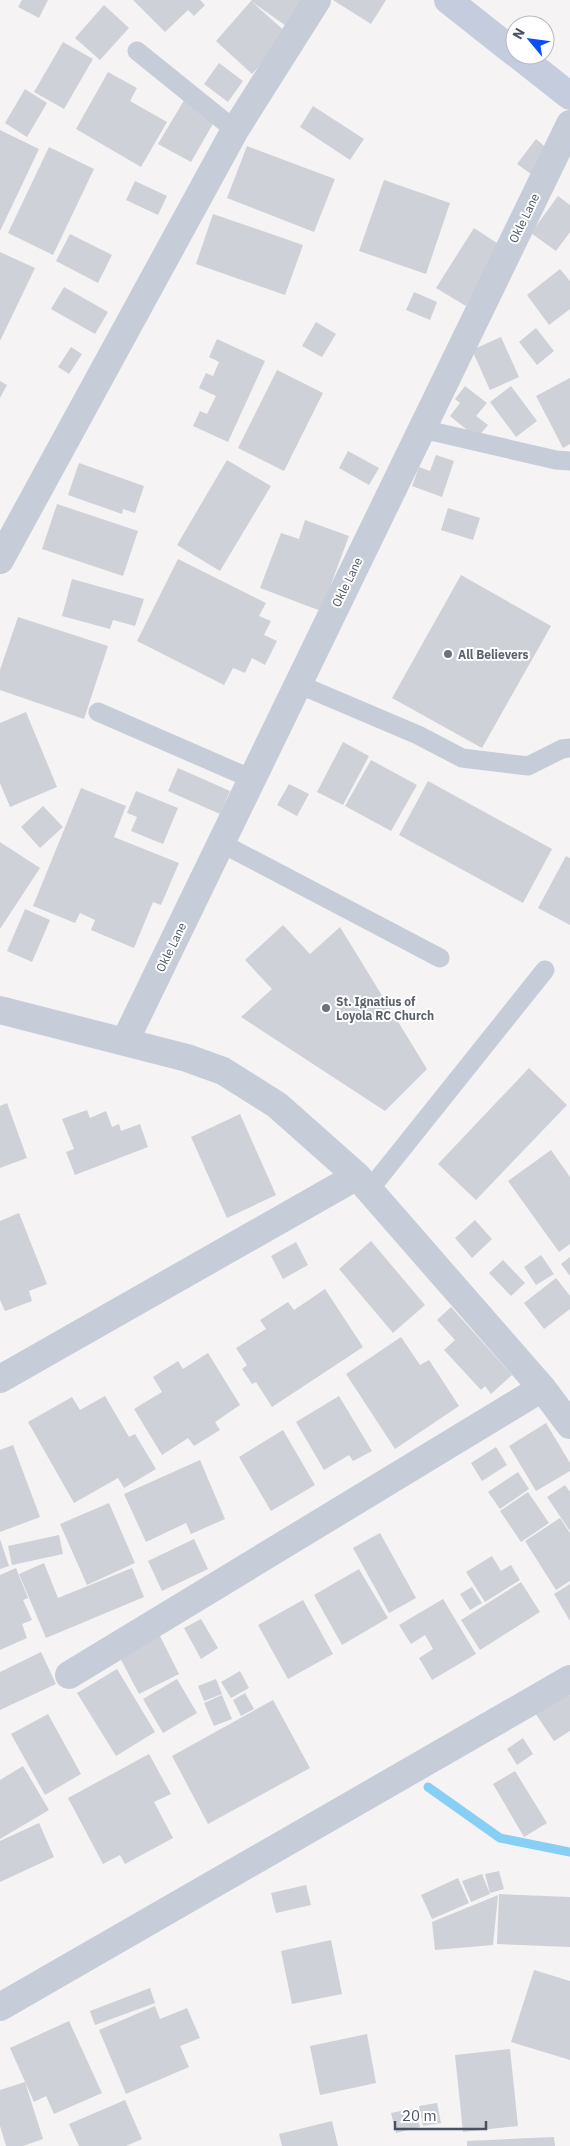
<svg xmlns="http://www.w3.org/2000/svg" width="570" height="2146" font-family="'IBM Plex Sans',sans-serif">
	<rect width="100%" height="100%" fill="#f5f3f3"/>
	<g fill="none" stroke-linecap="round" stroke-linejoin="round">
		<path stroke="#88cff5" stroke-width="9" d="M428,1787L500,1838L570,1852"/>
	</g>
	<path fill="#cfd1d8" d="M22,0H48L39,18L18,7Z
		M133,0H200L205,5L194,16L188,10L165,32Z
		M252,0H309L289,28L251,1Z
		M333,0H386L371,24Z
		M251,1L288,34L252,74L216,41Z
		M104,5L129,28L100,60L75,38Z
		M63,42L93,59L64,109L34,92Z
		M219,63L243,81L228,102L204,84Z
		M108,72L137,88L130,101L167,122L141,167L76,129Z
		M25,89L47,103L27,137L5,123Z
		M186,97L218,115L191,162L158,144Z
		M313,106L364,139L350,160L300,127Z
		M0,130L39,149L0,231Z
		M536,139L549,150L531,174L517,164Z
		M247,146L335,179L314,232L227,198Z
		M49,147L94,169L53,255L8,233Z
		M384,180L450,203L426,274L359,251Z
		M135,181L167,196L158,215L126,200Z
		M558,196L570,205V232L556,251L531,233Z
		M213,214L303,245L285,295L196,264Z
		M474,228L503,247L466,306L436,288Z
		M70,234L112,255L98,283L56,261Z
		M0,252L35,268L0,341Z
		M560,269L570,281V309L549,325L527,295Z
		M64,287L108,312L95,334L51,309Z
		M414,292L437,302L430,320L406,310Z
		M316,322L336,334L322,357L302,346Z
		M536,328L554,351L537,365L519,342Z
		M501,337L519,377L490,390L472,350Z
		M217,339L265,361L228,442L193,426L200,411L207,414L216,396L199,388L206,373L213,376L219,362L209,357Z
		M71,347L82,354L69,374L58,367Z
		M277,370L323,393L284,471L238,448Z
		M570,378V444L563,448L536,396Z
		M0,381L7,385L0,398Z
		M465,386L487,403L476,416L488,425L477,438L450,416L460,403L455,399Z
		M511,386L537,421L516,437L490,402Z
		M348,451L379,468L369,485L339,468Z
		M436,455L454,461L442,497L412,486L419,467L430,471Z
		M227,460L271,486L220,571L177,545Z
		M79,463L144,486L135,513L123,509L122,514L68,495Z
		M57,504L138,531L123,576L42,549Z
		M448,508L480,518L473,540L441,530Z
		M305,520L349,536L321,611L260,588L281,533L299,539Z
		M178,559L266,603L259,616L271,621L264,635L277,641L265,665L252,658L245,673L233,668L224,685L137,641Z
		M461,575L551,626L482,748L392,698Z
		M72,579L144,599L135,626L113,620L110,629L62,616Z
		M18,617L108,646L84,719L0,690V670Z
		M26,712L57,787L10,807L0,783V723Z
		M343,742L369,756L343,805L317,792Z
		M371,760L417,785L391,831L345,806Z
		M178,768L230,791L220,814L168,791Z
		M428,781L552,849L523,903L399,835Z
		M289,784L309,794L297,816L277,805Z
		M81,788L126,806L114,837L179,863L161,905L153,902L134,948L91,930L95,920L80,913L75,923L33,906Z
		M136,791L178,808L163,844L131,831L137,817L127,813Z
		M43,806L63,827L40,848L21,827Z
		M0,842L40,868L0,929Z
		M566,856L570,858V925L538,908Z
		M25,909L50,920L32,962L7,951Z
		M283,925L310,954L340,927L427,1069L385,1111L241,1017L272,989L245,960Z
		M529,1068L567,1105L476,1200L438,1164Z
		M7,1103L27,1158L0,1168V1106Z
		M87,1110L90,1118L106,1111L112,1127L119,1124L121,1131L140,1124L148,1147L75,1175L66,1152L74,1149L62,1119Z
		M240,1114L276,1195L227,1218L191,1137Z
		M551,1150L570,1177V1244L559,1252L508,1181Z
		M19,1213L47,1284L29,1291L32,1301L5,1311L0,1300V1221Z
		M475,1220L492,1239L472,1258L455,1238Z
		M371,1241L425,1305L393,1333L339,1269Z
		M296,1242L308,1265L283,1279L271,1256Z
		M541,1255L554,1274L536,1285L524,1267Z
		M570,1257V1276L561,1264Z
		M503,1260L525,1283L511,1296L489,1273Z
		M556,1278L570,1296V1309L544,1329L524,1303Z
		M325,1289L363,1347L272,1407L256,1382L252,1384L242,1369L247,1365L236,1348L266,1329L260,1320L288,1302L294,1310Z
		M451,1307L512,1375L491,1394L485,1386L481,1390L444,1350L455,1340L437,1320Z
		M401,1337L420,1365L429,1360L459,1406L395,1449L346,1374Z
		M208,1353L240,1405L215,1422L220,1430L194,1446L188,1438L162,1455L134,1409L162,1392L153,1377L178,1361L183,1369Z
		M105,1396L129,1437L135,1434L156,1469L124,1488L118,1478L74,1503L28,1422L72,1397L80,1410Z
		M339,1396L372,1451L353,1461L349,1455L324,1470L296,1422Z
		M546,1423L570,1463V1471L536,1491L509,1446Z
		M283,1430L315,1485L271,1511L239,1457Z
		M13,1445L40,1517L0,1532V1450Z
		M496,1447L507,1465L482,1481L471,1463Z
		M200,1460L225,1519L191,1534L186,1523L146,1542L124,1494Z
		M518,1472L529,1489L500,1509L488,1492Z
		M565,1485L570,1492V1531L547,1497Z
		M528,1492L549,1523L521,1542L500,1511Z
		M109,1503L135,1563L87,1585L60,1524Z
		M560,1518L570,1533V1581L556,1590L525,1541Z
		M380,1533L416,1598L389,1613L353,1548Z
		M59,1535L63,1554L12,1565L8,1546Z
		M0,1539L9,1566L0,1569Z
		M194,1539L208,1569L162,1591L148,1561Z
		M492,1556L501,1571L511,1565L520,1580L485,1602L466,1572Z
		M44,1563L58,1598L132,1568L144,1597L46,1638L19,1574Z
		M16,1568L28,1598L23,1600L32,1620L22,1624L27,1638L0,1650V1575Z
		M359,1569L388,1618L342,1645L314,1595Z
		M521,1582L540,1612L480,1650L461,1620Z
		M570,1584V1621L554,1594Z
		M472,1587L482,1603L470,1610L460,1594Z
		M443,1599L476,1654L432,1680L419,1658L433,1649L425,1635L411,1644L399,1625Z
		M303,1600L333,1654L288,1679L258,1625Z
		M201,1619L218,1648L201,1659L184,1628Z
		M160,1636L179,1674L139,1694L119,1656Z
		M41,1652L56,1684L0,1710V1672Z
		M117,1669L155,1732L116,1756L77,1693Z
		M240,1671L249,1688L231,1698L221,1682Z
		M177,1679L197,1713L163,1733L143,1699Z
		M216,1679L222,1694L204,1701L198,1686Z
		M567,1692L570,1696V1731L554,1741L535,1713Z
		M245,1693L254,1709L241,1716L233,1700Z
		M222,1695L232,1719L214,1726L204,1703Z
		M273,1700L310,1768L208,1824L172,1756Z
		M48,1714L81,1774L45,1795L11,1734Z
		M523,1738L533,1754L517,1765L507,1749Z
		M149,1754L171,1794L154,1802L173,1838L125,1864L120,1855L103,1864L68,1798Z
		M23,1766L49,1810L0,1839V1780Z
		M515,1771L547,1823L524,1837L493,1784Z
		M39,1823L54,1857L0,1882V1841Z
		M499,1871L504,1889L490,1893L485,1874Z
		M482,1874L490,1894L471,1902L462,1881Z
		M458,1878L469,1903L432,1919L421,1895Z
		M306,1885L311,1905L276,1913L271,1893Z
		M499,1894L570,1897V1947L497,1944Z
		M498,1895L493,1945L435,1950L432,1922Z
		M331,1940L342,1994L292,2004L281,1951Z
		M534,1970L570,1981V2060L511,2042Z
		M150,1988L155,2003L95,2025L90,2011Z
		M155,2006L160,2019L187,2008L200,2038L180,2046L189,2067L126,2094L99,2030Z
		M69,2021L102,2093L54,2114L46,2096L34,2102L10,2048Z
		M367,2034L376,2083L320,2095L310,2046Z
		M510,2049L518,2126L463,2132L455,2055Z
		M25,2082L43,2139L23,2146H6L0,2126V2090Z
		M125,2100L142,2139L126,2146H79L69,2124Z
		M437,2103L441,2123L423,2126L419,2106Z
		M416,2108L420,2127L396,2133L391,2113Z
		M332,2121L338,2146H282L279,2134Z
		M554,2137L555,2146H467V2141Z"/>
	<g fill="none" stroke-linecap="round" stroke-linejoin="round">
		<path stroke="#c6cdd8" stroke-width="19" d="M137,51L235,130
			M422,429L556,460L570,461
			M298,684L418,735L462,758L528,766L562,749L570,748
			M98,712L252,779
			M221,843L440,958
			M370,1189L545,970"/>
		<path stroke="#c6cdd8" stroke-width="28" d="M0,560L235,130L317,0
			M0,1010L187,1058L223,1071L277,1105L357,1176L542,1388L570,1425
			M125,1041L570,124
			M0,1379L357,1176
			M69,1675L542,1388
			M0,2007L570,1679"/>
		<path stroke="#c4ccdd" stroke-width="28" d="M448,0L515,53
			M518,55L570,96"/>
	</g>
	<g fill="#6b7280" stroke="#fff" stroke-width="2">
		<circle cx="448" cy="654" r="5"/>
		<circle cx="326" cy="1008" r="5"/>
	</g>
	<g text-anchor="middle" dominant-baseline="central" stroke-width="4" stroke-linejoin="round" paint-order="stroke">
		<g font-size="12" fill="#485263" stroke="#fff">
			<text transform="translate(524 218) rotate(-64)">Okle Lane</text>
			<text transform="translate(347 582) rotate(-64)">Okle Lane</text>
			<text transform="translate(171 947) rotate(-64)">Okle Lane</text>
		</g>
		<g font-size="12" font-weight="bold" fill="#5b616d" stroke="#fff" text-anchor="start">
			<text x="458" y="654">All Believers</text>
			<text x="336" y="1001">St. Ignatius of<tspan x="336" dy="14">Loyola RC Church</tspan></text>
		</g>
	</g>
	<g transform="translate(530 40) rotate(299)"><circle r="24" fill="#ffffff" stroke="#b6bac1"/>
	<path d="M0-4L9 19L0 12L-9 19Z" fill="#094ef8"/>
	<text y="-8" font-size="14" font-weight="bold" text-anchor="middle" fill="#485263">N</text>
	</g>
	<path d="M395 2121v8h91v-8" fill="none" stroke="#485263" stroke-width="2.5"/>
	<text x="402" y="2121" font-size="15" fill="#485263" stroke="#ffffff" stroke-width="4" paint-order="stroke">20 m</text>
</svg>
